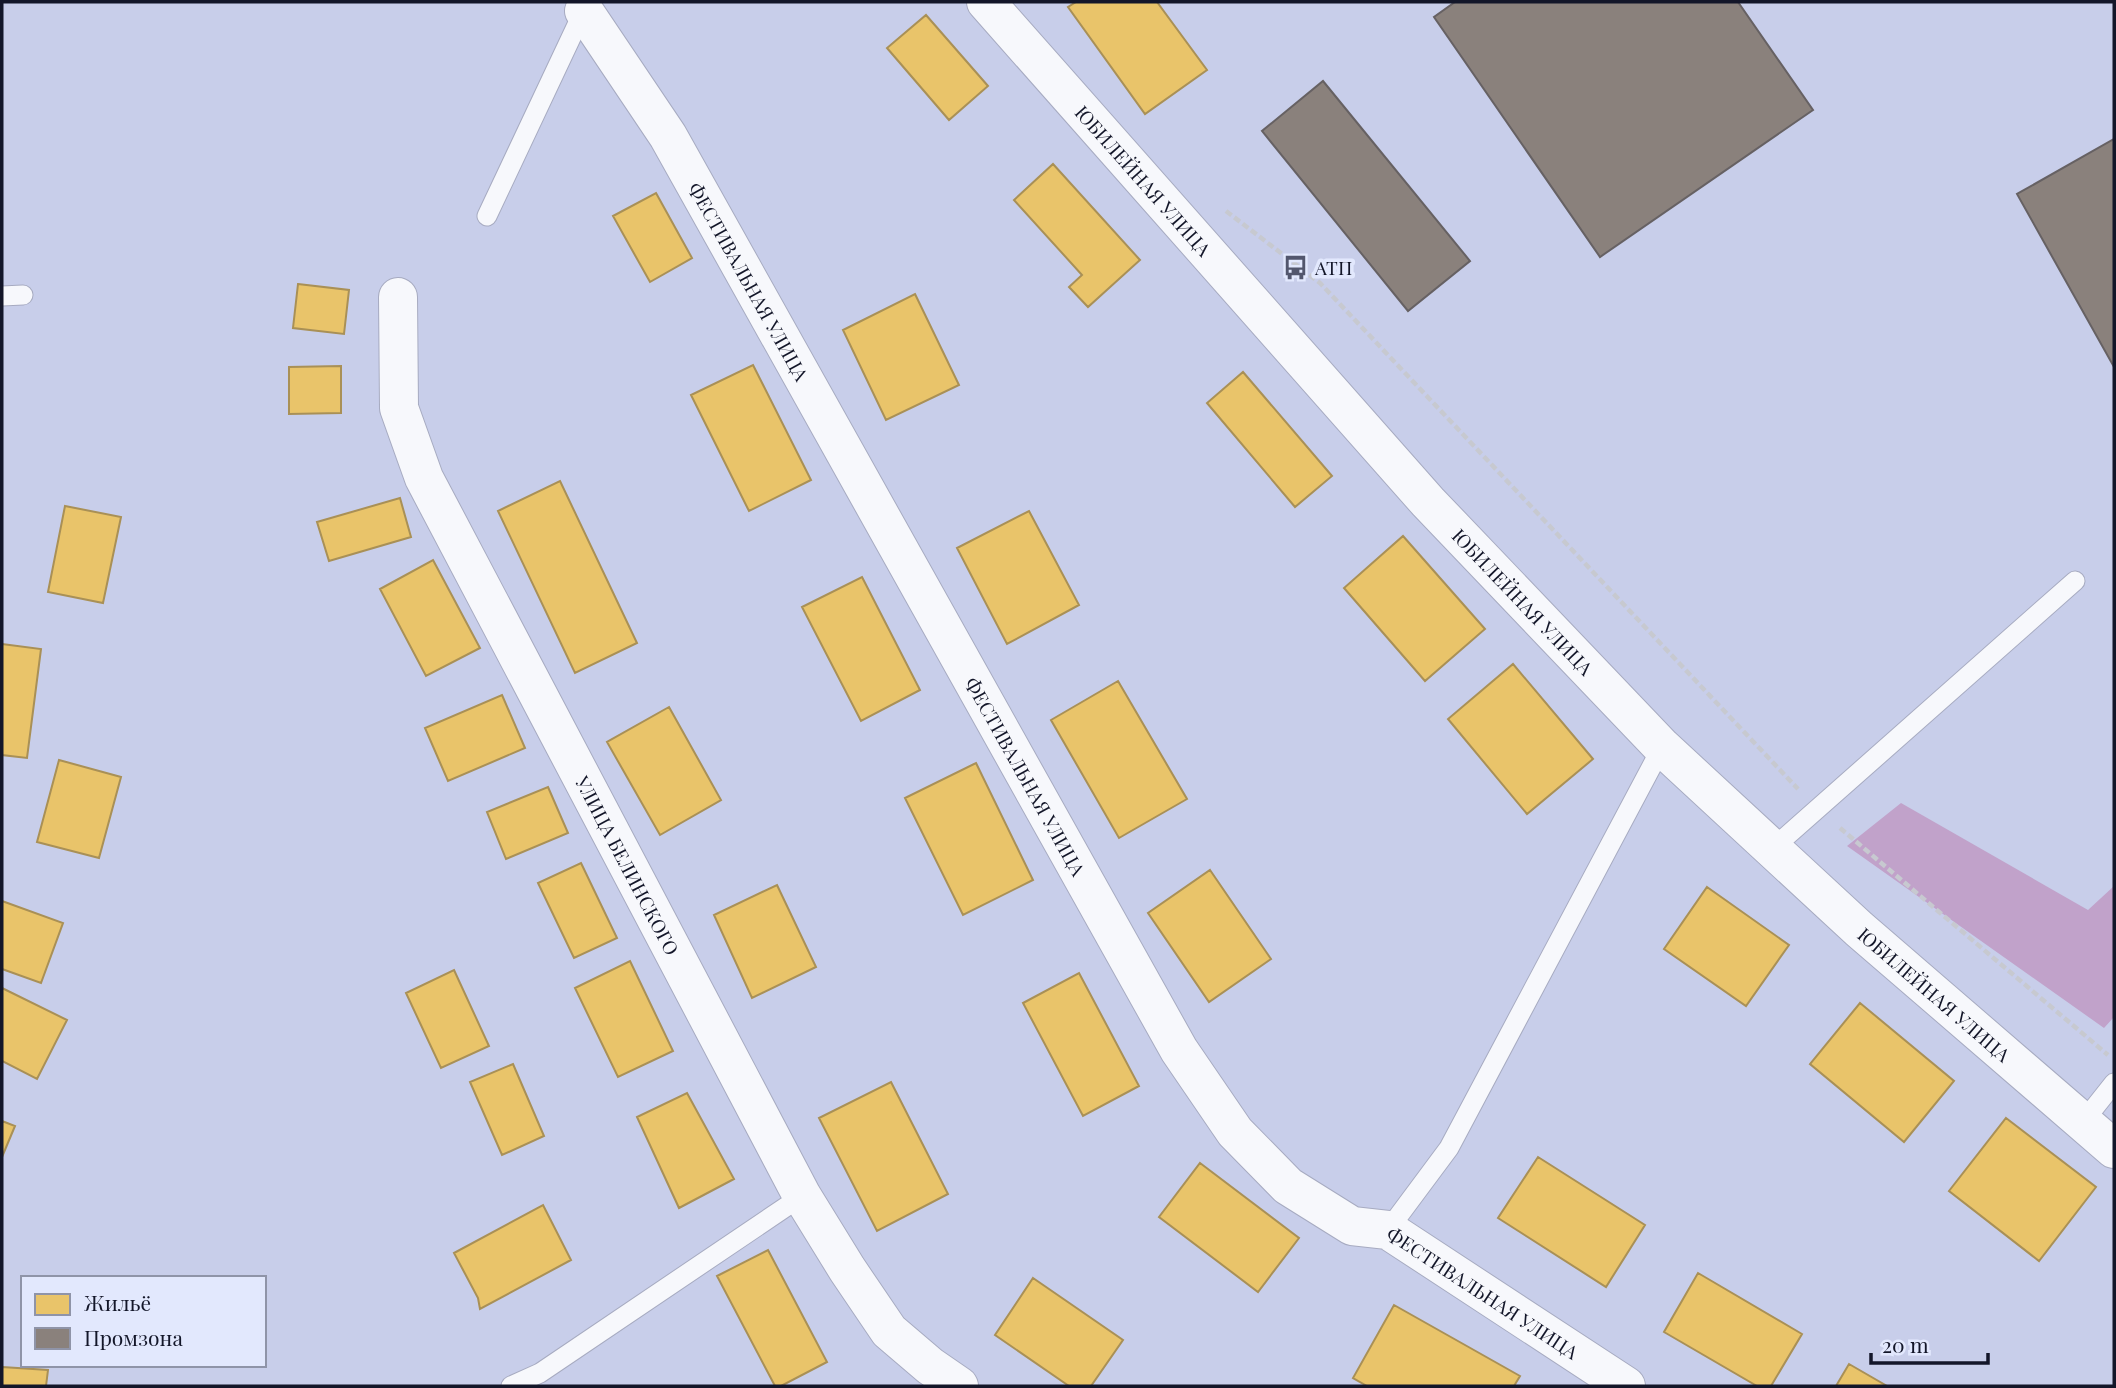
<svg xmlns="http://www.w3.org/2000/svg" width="2116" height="1388" font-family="'Playfair Display',serif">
	<rect width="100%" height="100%" fill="#c8ceea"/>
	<path fill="#c1a2ca" d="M1901,803L2088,910L2114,886V1017L2104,1028L1847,846Z"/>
	<path fill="#e9c46a" stroke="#a99056" stroke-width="2" d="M1076,2H1157L1207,70L1145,114L1068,7Z
		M926,15L988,86L949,120L887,48Z
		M1053,164L1140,260L1088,307L1069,287L1082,275L1014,200Z
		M656,193L692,258L650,282L613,216Z
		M298,284L349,290L344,334L293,328Z
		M915,294L959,385L886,420L843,330Z
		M753,365L811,480L749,511L691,395Z
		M341,366V413L289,414V367Z
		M1243,372L1332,476L1295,507L1207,403Z
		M560,481L637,643L575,673L498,511Z
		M400,498L411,537L329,561L317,522Z
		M65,506L121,517L103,603L48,592Z
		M1029,511L1079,605L1007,644L957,548Z
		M1403,536L1485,629L1425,681L1344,588Z
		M433,560L480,648L426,676L380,589Z
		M862,577L920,690L861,721L802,607Z
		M2,644L41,649L27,758L2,755Z
		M1513,664L1593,759L1527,814L1448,719Z
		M1118,681L1187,799L1119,838L1051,720Z
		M502,695L525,748L448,781L425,728Z
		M669,707L721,800L660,835L607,742Z
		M59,760L121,777L99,858L37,842Z
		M976,763L1033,880L963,915L905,798Z
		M548,787L568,833L506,859L487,812Z
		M581,863L617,938L574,958L538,883Z
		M1210,870L1271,959L1209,1002L1148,913Z
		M777,885L816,967L752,998L714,915Z
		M1707,887L1789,945L1746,1006L1664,949Z
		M2,901L63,923L41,983L2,969Z
		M630,961L673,1051L618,1077L575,988Z
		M454,970L489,1046L441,1068L406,993Z
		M1079,973L1139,1086L1083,1116L1023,1003Z
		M2,988L67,1020L37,1079L2,1061Z
		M1860,1003L1954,1081L1904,1142L1810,1064Z
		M513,1064L544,1136L502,1155L470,1082Z
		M891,1082L948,1194L877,1231L819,1118Z
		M687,1093L734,1179L679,1208L637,1117Z
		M2006,1118L2096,1187L2039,1261L1949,1191Z
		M2,1121L15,1126L2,1157Z
		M1538,1157L1645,1225L1606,1287L1498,1218Z
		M1200,1163L1299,1238L1258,1292L1159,1217Z
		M543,1205L571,1260L480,1309L478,1298L454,1253Z
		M768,1250L827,1362L781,1386H775L717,1276Z
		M1698,1273L1802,1334L1771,1386H1757L1664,1332Z
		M1033,1278L1123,1340L1091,1386H1069L995,1335Z
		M1394,1305L1520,1376L1514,1386H1367L1353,1378Z
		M1849,1364L1887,1386H1836Z
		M2,1367L48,1370L46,1386H2Z"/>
	<path fill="#8a817c" stroke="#666163" stroke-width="2" d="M1455,2H1738L1813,110L1600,257L1434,17Z
		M1323,81L1470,261L1408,311L1262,131Z
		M2114,139V367L2017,194Z"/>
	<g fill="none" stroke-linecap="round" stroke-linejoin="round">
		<defs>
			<path id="lane" d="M487,216L585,8
				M2,296L23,295
				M1772,849L2075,581
				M2083,1122L2114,1083
				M1388,1230L1449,1148L1662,747
				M511,1386L540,1373L802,1196"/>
			<g id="street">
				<path id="s1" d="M584,11L668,136L1179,1050L1235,1132L1288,1186L1352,1226L1388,1230L1626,1386"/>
				<path id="s2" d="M398,297L399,408L424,478L802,1196L847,1269L889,1331L930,1366L959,1386"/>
			</g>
			<g id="secondary">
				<path id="s3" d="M986,2L1428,502L1662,747L1859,929L2114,1149"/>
			</g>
		</defs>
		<use href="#lane" stroke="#a7abc1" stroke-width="21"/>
		<use href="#street" stroke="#a7abc1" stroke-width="40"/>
		<use href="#secondary" stroke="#a7abc1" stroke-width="40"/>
		<path stroke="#c7c9d0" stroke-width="4.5" stroke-dasharray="7 3.5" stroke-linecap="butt" d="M1226,211L1320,283L1798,789
			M1840,828L2108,1055"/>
		<use href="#lane" stroke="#f7f8fc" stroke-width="19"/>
		<use href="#street" stroke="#f7f8fc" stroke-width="38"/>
		<use href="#secondary" stroke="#f7f8fc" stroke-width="38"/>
	</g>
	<defs>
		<symbol id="bus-bare" viewBox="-9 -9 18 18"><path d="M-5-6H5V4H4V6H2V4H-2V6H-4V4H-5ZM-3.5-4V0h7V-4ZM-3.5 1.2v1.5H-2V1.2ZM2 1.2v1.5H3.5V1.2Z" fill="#52566d" stroke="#e2e8fd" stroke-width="2.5" paint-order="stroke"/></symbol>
	</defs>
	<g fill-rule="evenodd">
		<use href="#bus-bare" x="1278" y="250" width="35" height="35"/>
	</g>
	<g text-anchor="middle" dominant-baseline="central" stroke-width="7" stroke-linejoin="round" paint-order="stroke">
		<g font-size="19" fill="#131629" stroke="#e2e8fd">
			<text stroke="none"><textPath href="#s3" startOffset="238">ЮБИЛЕЙНАЯ УЛИЦА</textPath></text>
			<text stroke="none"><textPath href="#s1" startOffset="317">ФЕСТИВАЛЬНАЯ УЛИЦА</textPath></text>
			<text stroke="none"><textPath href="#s3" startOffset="805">ЮБИЛЕЙНАЯ УЛИЦА</textPath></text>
			<text stroke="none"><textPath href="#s1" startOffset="884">ФЕСТИВАЛЬНАЯ УЛИЦА</textPath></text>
			<text stroke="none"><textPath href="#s2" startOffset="623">УЛИЦА БЕЛИНСКОГО</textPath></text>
			<text stroke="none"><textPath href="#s3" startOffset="1374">ЮБИЛЕЙНАЯ УЛИЦА</textPath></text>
			<text stroke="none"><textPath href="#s1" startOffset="1598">ФЕСТИВАЛЬНАЯ УЛИЦА</textPath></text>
		</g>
		<g font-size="19" fill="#131629" stroke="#e2e8fd" text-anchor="start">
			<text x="1315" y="267">АТП</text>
		</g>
	</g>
	<rect width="2116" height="1388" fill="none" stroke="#131629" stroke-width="7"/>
	<rect x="21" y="1276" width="245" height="91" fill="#e2e8fd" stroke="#8f94a8" stroke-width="2"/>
	<rect x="35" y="1294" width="35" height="21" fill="#e9c46a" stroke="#8f94a8" stroke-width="2"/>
	<text x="84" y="1311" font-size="21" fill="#131629">Жильё</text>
	<rect x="35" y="1328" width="35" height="21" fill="#8a817c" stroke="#8f94a8" stroke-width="2"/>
	<text x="84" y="1346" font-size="21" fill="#131629">Промзона</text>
	<path d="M1871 1353v10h117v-10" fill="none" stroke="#131629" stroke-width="3.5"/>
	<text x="1882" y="1353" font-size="21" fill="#131629" stroke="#e2e8fd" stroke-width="5" paint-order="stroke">20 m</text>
</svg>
